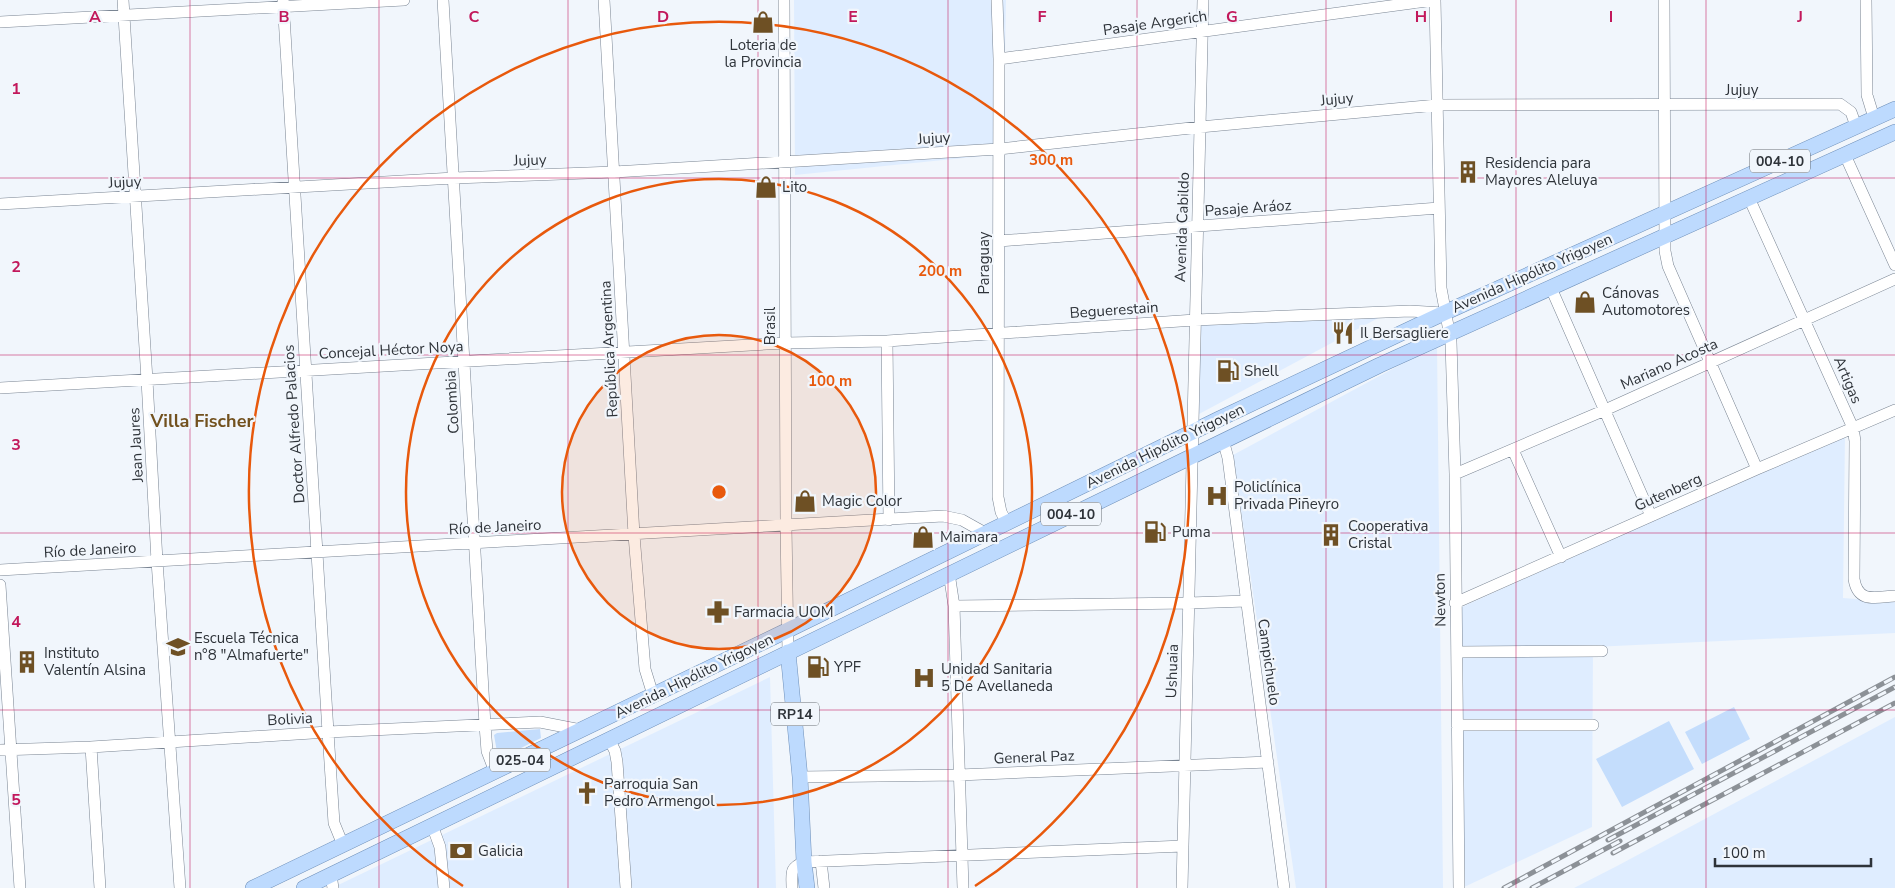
<svg xmlns="http://www.w3.org/2000/svg" width="1895" height="888" font-family="'Nunito Sans',sans-serif">
	<rect width="100%" height="100%" fill="#f1f6fc"/>
	<path fill="#dfedff" d="M794,0H1006L1003,154L795,175Z
		M1382,316L1199,414L1201,322Z
		M1437,345L1443,888H1296L1233,455Z
		M1845,434L1843,598L1895,602V633L1593,647L1592,827L1462,888H1458L1462,607Z
		M770,677L776,888H332Z
		M1895,717V888H1574L1617,866Z"/>
	<path fill="#c4ddfc" d="M1734,707L1750,739L1702,764L1685,732Z
		M1669,721L1694,769L1622,807L1596,759Z
		M540,729L541,738L503,757L497,752L494,735L497,733Z"/>
	<g fill="none" stroke-linecap="round" stroke-linejoin="round">
		<defs>
			<path id="minor" d="M123,0L147,380L157,561L180,888
				M283,0L328,732L334,823L343,845
				M443,0L485,725L487,751L495,772
				M604,0L634,535L645,669L653,695
				M784,0L786,526L788,652
				M997,0L999,59L998,497L1001,512L1007,523
				M1435,0L1441,288L1451,342L1455,474L1459,888
				M1664,0L1665,251L1668,266L1757,469
				M1866,0L1867,95L1874,118
				M0,22L404,0
				M999,59L1434,0
				M1845,155L1895,265
				M1749,198L1853,428L1855,441L1854,579C1858,604 1876,597 1895,596
				M0,204L454,178L614,172L999,149L1200,127L1437,105L1840,104L1851,112L1856,126
				M999,241L1439,208
				M1551,288L1651,516
				M887,341L889,520
				M0,388L785,343L887,341L1195,320L1410,311L1443,313
				M1223,440L1228,458L1284,888
				M1513,450L1561,557
				M1455,474L1605,410L1895,279
				M0,570L943,516L962,520L987,534
				M949,573L954,606L963,888
				M0,585L20,888
				M1455,603L1757,469L1895,410
				M954,606L1189,603L1246,601
				M1457,652L1602,651
				M1457,725H1593
				M609,739L615,751L617,762L626,888
				M91,747L100,888
				M0,750L91,747L328,732L540,722L581,730
				M800,777L959,775L1268,762
				M432,825L440,847L444,888
				M821,861L824,888
				M331,875L333,888
				M792,888C792,873 789,868 804,862L1183,846
				M1182,888L1203,0"/>
			<path id="major" d="M788,652L800,777L804,862L807,888
				M253,888L786,631L1219,419L1444,313L1895,109
				M304,888L1380,365L1895,132"/>
		</defs>
		<use href="#minor" stroke="#7a8593" stroke-width="12"/>
		<use href="#major" stroke="#6e8fb8" stroke-width="16"/>
		<use href="#minor" stroke="#fff" stroke-width="11"/>
		<use href="#major" stroke="#bddafe" stroke-width="15"/>
		<defs>
			<path id="rail" d="M1608,840L1895,687
				M1613,853L1895,703
				M1504,888L1895,677
				M1532,888L1620,841"/>
		</defs>
		<use href="#rail" stroke="#8c9197" stroke-width="5"/>
		<use href="#rail" stroke="#f1f6fc" stroke-width="3" stroke-dasharray="9" stroke-linecap="butt"/>
	</g>
	<path fill="none" stroke="#c2185b" stroke-width="1" stroke-opacity="0.55" d="M190,0V888M379,0V888M568,0V888M758,0V888M948,0V888M1137,0V888M1326,0V888M1516,0V888M1706,0V888M0,178H1895M0,355H1895M0,533H1895M0,710H1895"/>
	<circle cx="719" cy="492" r="157" fill="#e8590c" fill-opacity=".12"/>
	<g fill="none" stroke="#e8590c" stroke-width="2.5">
		<circle cx="719" cy="492" r="157"/>
		<circle cx="719" cy="492" r="313"/>
		<path d="M463 886A470 470 0 1 1 975 886"/>
	</g>
	<defs>
		<symbol id="shop-bare" viewBox="-9 -9 18 18"><path d="M-5-2.5h2.3a2.7 3.5 0 0 1 5.4 0H5L5.5 6h-11ZM-1.5-2.5h3a1.5 2.3 0 0 0-3 0Z" fill="#6e5024" stroke="#f1f6fc" stroke-width="2.5" paint-order="stroke"/></symbol>
		<symbol id="building-bare" viewBox="-9 -9 18 18"><path d="M-4-6H4V6H1V3H-1V6H-4ZM-2.5-4.3h1.7v1.8h-1.7ZM.8-4.3h1.7v1.8H.8ZM-2.5-1h1.7V.8h-1.7ZM.8-1h1.7V.8H.8Z" fill="#6e5024" stroke="#f1f6fc" stroke-width="2.5" paint-order="stroke"/></symbol>
		<symbol id="restaurant-bare" viewBox="-9 -9 18 18"><path d="M-5-6h1v4h1v-4h1v4h1v-4h1v5L-1.5 .5V6h-2V.5L-5-1ZM5-6V6H3V1.5H1.5Q1.5-4 5-6Z" fill="#6e5024" stroke="#f1f6fc" stroke-width="2.5" paint-order="stroke"/></symbol>
		<symbol id="fuel-bare" viewBox="-9 -9 18 18"><path d="M-5.5-6h7V0h2V4h1.3V-2.5L3-4.5l.8-.8L6-3V5H2.5V1h-1V6h-7ZM-4.2-4.7v3.2H.2V-4.7Z" fill="#6e5024" stroke="#f1f6fc" stroke-width="2.5" paint-order="stroke"/></symbol>
		<symbol id="hospital-bare" viewBox="-9 -9 18 18"><path d="M-5-5h3v3.5h4V-5h3V5h-3V1.5h-4V5h-3Z" fill="#6e5024" stroke="#f1f6fc" stroke-width="2.5" paint-order="stroke"/></symbol>
		<symbol id="pharmacy-bare" viewBox="-9 -9 18 18"><path d="M-2-6h4v4h4v4h-4v4h-4v-4h-4v-4h4Z" fill="#6e5024" stroke="#f1f6fc" stroke-width="2.5" paint-order="stroke"/></symbol>
		<symbol id="school-bare" viewBox="-9 -9 18 18"><path d="M0-5L7-2L0 1L-7-2ZM-4 1L0 2.5L4 1V4Q0 6-4 4Z" fill="#6e5024" stroke="#f1f6fc" stroke-width="2.5" paint-order="stroke"/></symbol>
		<symbol id="church-bare" viewBox="-9 -9 18 18"><path d="M-1.2-6h2.4v3.5h3.3v2.4h-3.3V6h-2.4V-.1h-3.3v-2.4h3.3Z" fill="#6e5024" stroke="#f1f6fc" stroke-width="2.5" paint-order="stroke"/></symbol>
		<symbol id="bank-bare" viewBox="-9 -9 18 18"><path d="M-6-4H6V4H-6ZM0-2.3a2.3 2.3 0 1 0 0 4.6a2.3 2.3 0 1 0 0-4.6Z" fill="#6e5024" stroke="#f1f6fc" stroke-width="2.5" paint-order="stroke"/></symbol>
	</defs>
	<g fill-rule="evenodd">
		<use href="#shop-bare" x="747" y="6" width="32" height="32"/>
		<use href="#building-bare" x="1452" y="156" width="32" height="32"/>
		<use href="#shop-bare" x="750" y="171" width="32" height="32"/>
		<use href="#shop-bare" x="1569" y="286" width="32" height="32"/>
		<use href="#restaurant-bare" x="1327" y="317" width="32" height="32"/>
		<use href="#fuel-bare" x="1212" y="355" width="32" height="32"/>
		<use href="#hospital-bare" x="1201" y="480" width="32" height="32"/>
		<use href="#shop-bare" x="789" y="485" width="32" height="32"/>
		<use href="#fuel-bare" x="1139" y="516" width="32" height="32"/>
		<use href="#building-bare" x="1315" y="519" width="32" height="32"/>
		<use href="#shop-bare" x="907" y="521" width="32" height="32"/>
		<use href="#pharmacy-bare" x="702" y="596" width="32" height="32"/>
		<use href="#school-bare" x="162" y="631" width="32" height="32"/>
		<use href="#building-bare" x="11" y="646" width="32" height="32"/>
		<use href="#fuel-bare" x="802" y="651" width="32" height="32"/>
		<use href="#hospital-bare" x="908" y="662" width="32" height="32"/>
		<use href="#church-bare" x="571" y="777" width="32" height="32"/>
		<use href="#bank-bare" x="445" y="835" width="32" height="32"/>
	</g>
	<g text-anchor="middle" dominant-baseline="central" stroke-width="4.5" stroke-linejoin="round" paint-order="stroke">
		<g fill="#f1f6fc" stroke="#686e74" stroke-width="1">
			<rect x="1750" y="149.5" width="60" height="23" rx="4"/>
			<rect x="1041" y="502.5" width="60" height="23" rx="4"/>
			<rect x="771" y="702.5" width="48" height="23" rx="4"/>
			<rect x="490" y="748.5" width="60" height="23" rx="4"/>
		</g>
		<g font-size="14" font-weight="bold" fill="#2e3339">
			<text x="1780" y="161">004-10</text>
			<text x="1071" y="514">004-10</text>
			<text x="795" y="714">RP14</text>
			<text x="520" y="760">025-04</text>
		</g>
		<g font-size="15" fill="#2e3339" stroke="#f1f6fc">
			<text transform="translate(1155 23) rotate(-8)">Pasaje Argerich</text>
			<text x="1742" y="90">Jujuy</text>
			<text transform="translate(1337 99) rotate(-5)">Jujuy</text>
			<text transform="translate(934 138) rotate(-4)">Jujuy</text>
			<text transform="translate(530 160) rotate(-2)">Jujuy</text>
			<text transform="translate(125 182) rotate(-3)">Jujuy</text>
			<text transform="translate(1248 208) rotate(-4)">Pasaje Aráoz</text>
			<text transform="translate(1182 227) rotate(-88)">Avenida Cabildo</text>
			<text transform="translate(984 263) rotate(-90)">Paraguay</text>
			<text transform="translate(1532 273) rotate(-24)">Avenida Hipólito Yrigoyen</text>
			<text transform="translate(1114 310) rotate(-4)">Beguerestain</text>
			<text transform="translate(770 326) rotate(-90)">Brasil</text>
			<text transform="translate(609 349) rotate(-93)">República Argentina</text>
			<text transform="translate(391 350) rotate(-3)">Concejal Héctor Noya</text>
			<text transform="translate(1669 364) rotate(-24)">Mariano Acosta</text>
			<text transform="translate(1848 380) rotate(67)">Artigas</text>
			<text transform="translate(452 402) rotate(-93)">Colombia</text>
			<text transform="translate(294 424) rotate(-94)">Doctor Alfredo Palacios</text>
			<text transform="translate(136 445) rotate(-93)">Jean Jaures</text>
			<text transform="translate(1165 446) rotate(-26)">Avenida Hipólito Yrigoyen</text>
			<text transform="translate(1668 492) rotate(-24)">Gutenberg</text>
			<text transform="translate(495 527) rotate(-3)">Río de Janeiro</text>
			<text transform="translate(90 550) rotate(-3)">Río de Janeiro</text>
			<text transform="translate(1440 600) rotate(-91)">Newton</text>
			<text transform="translate(1269 662) rotate(82)">Campichuelo</text>
			<text transform="translate(1172 671) rotate(-88)">Ushuaia</text>
			<text transform="translate(694 676) rotate(-26)">Avenida Hipólito Yrigoyen</text>
			<text transform="translate(290 719) rotate(-3)">Bolivia</text>
			<text transform="translate(1034 757) rotate(-2)">General Paz</text>
		</g>
		<g font-size="15" fill="#2e3339" stroke="#f1f6fc" text-anchor="start">
			<text x="763" y="45" text-anchor="middle">Loteria de<tspan x="763" dy="17">la Provincia</tspan></text>
			<text x="1485" y="163">Residencia para<tspan x="1485" dy="17">Mayores Aleluya</tspan></text>
			<text x="782" y="187">Lito</text>
			<text x="1602" y="293">Cánovas<tspan x="1602" dy="17">Automotores</tspan></text>
			<text x="1360" y="333">Il Bersagliere</text>
			<text x="1244" y="371">Shell</text>
			<text x="1234" y="487">Policlínica<tspan x="1234" dy="17">Privada Piñeyro</tspan></text>
			<text x="822" y="501">Magic Color</text>
			<text x="1348" y="526">Cooperativa<tspan x="1348" dy="17">Cristal</tspan></text>
			<text x="1172" y="532">Puma</text>
			<text x="940" y="537">Maimara</text>
			<text x="734" y="612">Farmacia UOM</text>
			<text x="194" y="638">Escuela Técnica<tspan x="194" dy="17">n°8 "Almafuerte"</tspan></text>
			<text x="44" y="653">Instituto<tspan x="44" dy="17">Valentín Alsina</tspan></text>
			<text x="834" y="667">YPF</text>
			<text x="941" y="669">Unidad Sanitaria<tspan x="941" dy="17">5 De Avellaneda</tspan></text>
			<text x="604" y="784">Parroquia San<tspan x="604" dy="17">Pedro Armengol</tspan></text>
			<text x="478" y="851">Galicia</text>
		</g>
		<g font-size="18" font-weight="bold" fill="#72511e" stroke="#f1f6fc">
			<text x="202" y="421">Villa Fischer</text>
		</g>
	</g>
	<g font-size="16" text-anchor="middle" font-weight="bold" fill="#c2185b" stroke="#f1f6fc" stroke-width="4.5" stroke-linejoin="round" paint-order="stroke">
		<text x="95" y="22">A</text>
		<text x="284" y="22">B</text>
		<text x="474" y="22">C</text>
		<text x="663" y="22">D</text>
		<text x="853" y="22">E</text>
		<text x="1042" y="22">F</text>
		<text x="1232" y="22">G</text>
		<text x="1421" y="22">H</text>
		<text x="1611" y="22">I</text>
		<text x="1800" y="22">J</text>
		<text x="16" y="94">1</text>
		<text x="16" y="272">2</text>
		<text x="16" y="450">3</text>
		<text x="16" y="627">4</text>
		<text x="16" y="805">5</text>
	</g>
	<circle cx="719" cy="492" r="8" fill="#e8590c" stroke="#f1f6fc" stroke-width="2.5"/>
	<g font-size="15" text-anchor="middle" font-weight="bold" fill="#e8590c" stroke="#f1f6fc" stroke-width="4.5" stroke-linejoin="round" paint-order="stroke">
		<text x="1051" y="165">300 m</text>
		<text x="940" y="276">200 m</text>
		<text x="830" y="386">100 m</text>
	</g>
	<path d="M1715 858v8h156v-8" fill="none" stroke="#2e3339" stroke-width="2.5"/>
	<text x="1722" y="858" font-size="15" fill="#2e3339" stroke="#f1f6fc" stroke-width="4" paint-order="stroke">100 m</text>
</svg>
